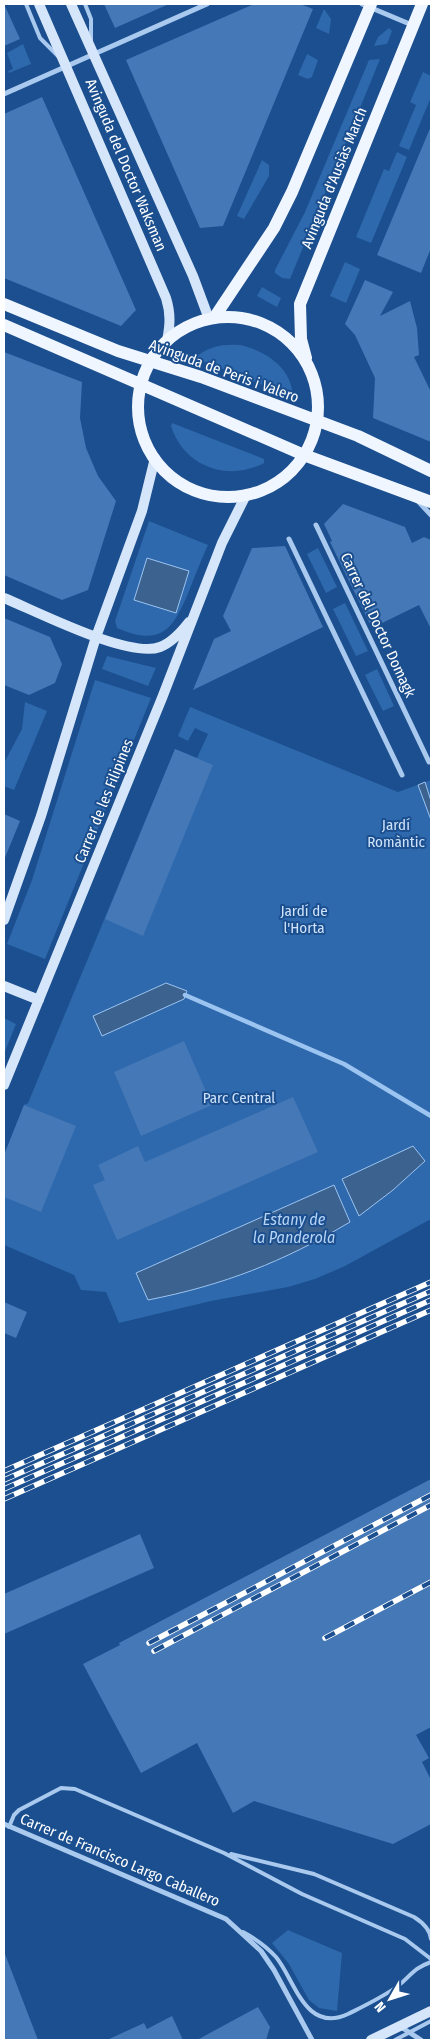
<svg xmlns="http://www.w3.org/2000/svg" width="435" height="2044" font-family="'Fira Sans Condensed',sans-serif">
	<rect width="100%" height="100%" fill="#1b4f8f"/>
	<path fill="#2e69ad" d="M324,9L331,19L329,34L316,28Z
		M389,28L392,31L387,44L374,46L378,37Z
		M23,44L31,64L9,73L8,71L13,69L7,53Z
		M307,54L318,60L312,77L308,79L298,75Z
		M380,59L290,279L282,278L275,273V270L305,212L369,60Z
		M423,72L431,76V97L409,150L399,146L416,105L410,102Z
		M397,152L407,157L371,243L356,237L384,169L389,171Z
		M262,160L269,165V176L244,219L237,216Z
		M345,262L360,269L346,303L330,296Z
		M262,287L281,298L277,307L257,296Z
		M240,345C266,351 292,368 293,397L195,358C209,346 222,344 240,345Z
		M172,423L264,459V463C228,482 184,467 171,426Z
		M149,521L208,545C201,560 195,576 189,591C173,630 161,647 117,628L115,621Z
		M318,548L337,587L326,593L307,554Z
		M345,603L368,651L356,656L333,609Z
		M107,656L156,668L148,686L102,669Z
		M377,669L394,706L383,711L365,675Z
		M95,680L151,698L45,959L7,944L32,880Z
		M25,702L47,711L14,790L4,786V763L22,729Z
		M190,707L398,792L431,780V1219L345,1266L315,1279L288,1287L211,1301L119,1323L106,1292L81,1290L74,1275L4,1245V1155L24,1105L28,1103L175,749L197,758L208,734L195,728L188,741L178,736Z
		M4,1018L16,1024L4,1054Z
		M288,1930L342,1953L337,2011L319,2008L309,2000L289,1964L272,1943Z"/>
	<path fill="#3c6290" stroke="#9cc4f0" d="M147,558L189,571L176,613L134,600Z
		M425,782L431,801V820L418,785Z
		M166,983L187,991L184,999L102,1036L93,1016Z
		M413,1146L425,1161L393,1190L359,1216L342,1179Z
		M334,1185L350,1222C283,1262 224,1285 148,1300L136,1273Z"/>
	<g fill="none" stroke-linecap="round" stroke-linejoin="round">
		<path stroke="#9cc4f0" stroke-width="4.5" d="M185,995L344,1064L431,1116"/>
	</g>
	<path fill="#4478b7" d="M4,4L20,39L4,46Z
		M104,4H169L115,28Z
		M254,4H300L313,9L223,226L200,228L126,60Z
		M42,97L136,310L121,326L4,278V114Z
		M431,126V248L421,273L377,255Z
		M365,280L393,292L380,316L410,301L417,328L419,355L414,357L431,392V442L373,418L375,378L355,335L345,324Z
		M4,352L82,382L80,418L86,448L98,476L116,501L88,590L62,600L4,575Z
		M343,504L405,527L412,543L424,537L431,540V629L419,605L372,628L330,542L332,541L324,524Z
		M285,546L323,627L193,690L214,639L231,631L223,616L252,548Z
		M4,618L50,637L62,664L55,683L29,695L4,685Z
		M175,749L213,765L143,936L105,919Z
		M4,814L20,821L4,860Z
		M184,1041L212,1105L141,1136L114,1072Z
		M293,1097L318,1152L117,1240L93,1185L105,1180L98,1165L138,1146L145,1162Z
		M24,1105L76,1126L41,1212L4,1197V1155Z
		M4,1302L27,1312L16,1338L4,1333Z
		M431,1479V1727L416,1735L429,1758L422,1762L431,1780V1824L393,1844L254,1801L233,1813L197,1743L141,1773L83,1664L120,1645L119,1643Z
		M140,1534L154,1568L4,1634V1594Z
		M4,1954H5L38,2040H4Z
		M258,2007L270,2027L266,2040H197Z
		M172,2016L183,2040H107L144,2023L147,2029Z"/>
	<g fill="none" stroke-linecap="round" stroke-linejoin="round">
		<path stroke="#a9c9ee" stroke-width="4" d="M26,4L40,38L58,56
			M85,4L91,19V43
			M9,1827L14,1815L19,1810L61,1788L75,1789L224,1853L302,1894L405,1939L431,1959
			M231,1854L314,1874L414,1917C422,1922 430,1929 431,1939
			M243,1932C256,1939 266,1946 276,1957C295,1980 305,2034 348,2014C364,2006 383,1997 398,1986C412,1975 412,1969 431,1962
			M395,2040L431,2021"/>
		<path stroke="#a9c9ee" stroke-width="5" d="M362,4L412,25
			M4,94L207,4
			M417,500L431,515
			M316,525L429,762
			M289,539L402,775
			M4,1824L226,1919L261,1951L274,1970L312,2040
			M401,2027L421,2040"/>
		<path stroke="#d6e6fa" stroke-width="10" d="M39,4L166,298C171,314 170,325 167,341
			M71,4L193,276L209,319
			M4,598C36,611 129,659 160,647C171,643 182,631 189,622
			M4,920L41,816L96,637L142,511L155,458
			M4,986L39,1000
			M4,1085L162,698L222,543L246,495
			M371,2040L431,2011"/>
		<path stroke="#f0f6ff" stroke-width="12" d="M4,304L118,351L201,377L358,436L431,471
			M138 407a90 90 0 1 1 180 0a90 90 0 1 1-180 0Z
			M214,318L274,228L292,192L371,4
			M4,325L304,455L431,502
			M306,358L301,339L300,304L422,4"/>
		<defs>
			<path id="rail" d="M4,1471L431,1282
				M4,1480L431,1291
				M4,1489L431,1300
				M4,1499L431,1310
				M325,1638L431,1582
				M149,1643L431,1495
				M154,1651L431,1505"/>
		</defs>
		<use href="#rail" stroke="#fff" stroke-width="5.5"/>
		<use href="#rail" stroke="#1b4f8f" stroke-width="4" stroke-dasharray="11" stroke-linecap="butt"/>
	</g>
	<g text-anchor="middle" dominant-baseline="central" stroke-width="4" stroke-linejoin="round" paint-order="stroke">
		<g font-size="15" fill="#fff" stroke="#1b4f8f">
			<text transform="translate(126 165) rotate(67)">Avinguda del Doctor Waksman</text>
			<text transform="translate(334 178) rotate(-68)">Avinguda d'Ausiàs March</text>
			<text transform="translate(224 371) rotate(20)">Avinguda de Peris i Valero</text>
			<text transform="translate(378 625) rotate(65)">Carrer del Doctor Domagk</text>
			<text transform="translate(104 801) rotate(-68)">Carrer de les Filipines</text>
			<text transform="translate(120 1860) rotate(23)">Carrer de Francisco Largo Caballero</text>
		</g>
		<g font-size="15" fill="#cfe3fa" stroke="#1b4f8f">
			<text x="396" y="825">Jardí<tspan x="396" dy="17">Romàntic</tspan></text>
			<text x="304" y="911">Jardí de<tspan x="304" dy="17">l'Horta</tspan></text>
			<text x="239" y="1098">Parc Central</text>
		</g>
		<g font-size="16" font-style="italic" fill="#b5d3f5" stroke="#1b4f8f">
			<text x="294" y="1219">Estany de<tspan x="294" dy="18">la Panderola</tspan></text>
		</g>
	</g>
	<rect width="435" height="2044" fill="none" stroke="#ffffff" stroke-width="10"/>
	<g transform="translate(390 1999) rotate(231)" stroke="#1b4f8f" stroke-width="4" paint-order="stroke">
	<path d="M0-4L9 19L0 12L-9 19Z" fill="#ffffff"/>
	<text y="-8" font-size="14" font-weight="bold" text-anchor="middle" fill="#ffffff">N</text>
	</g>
</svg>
